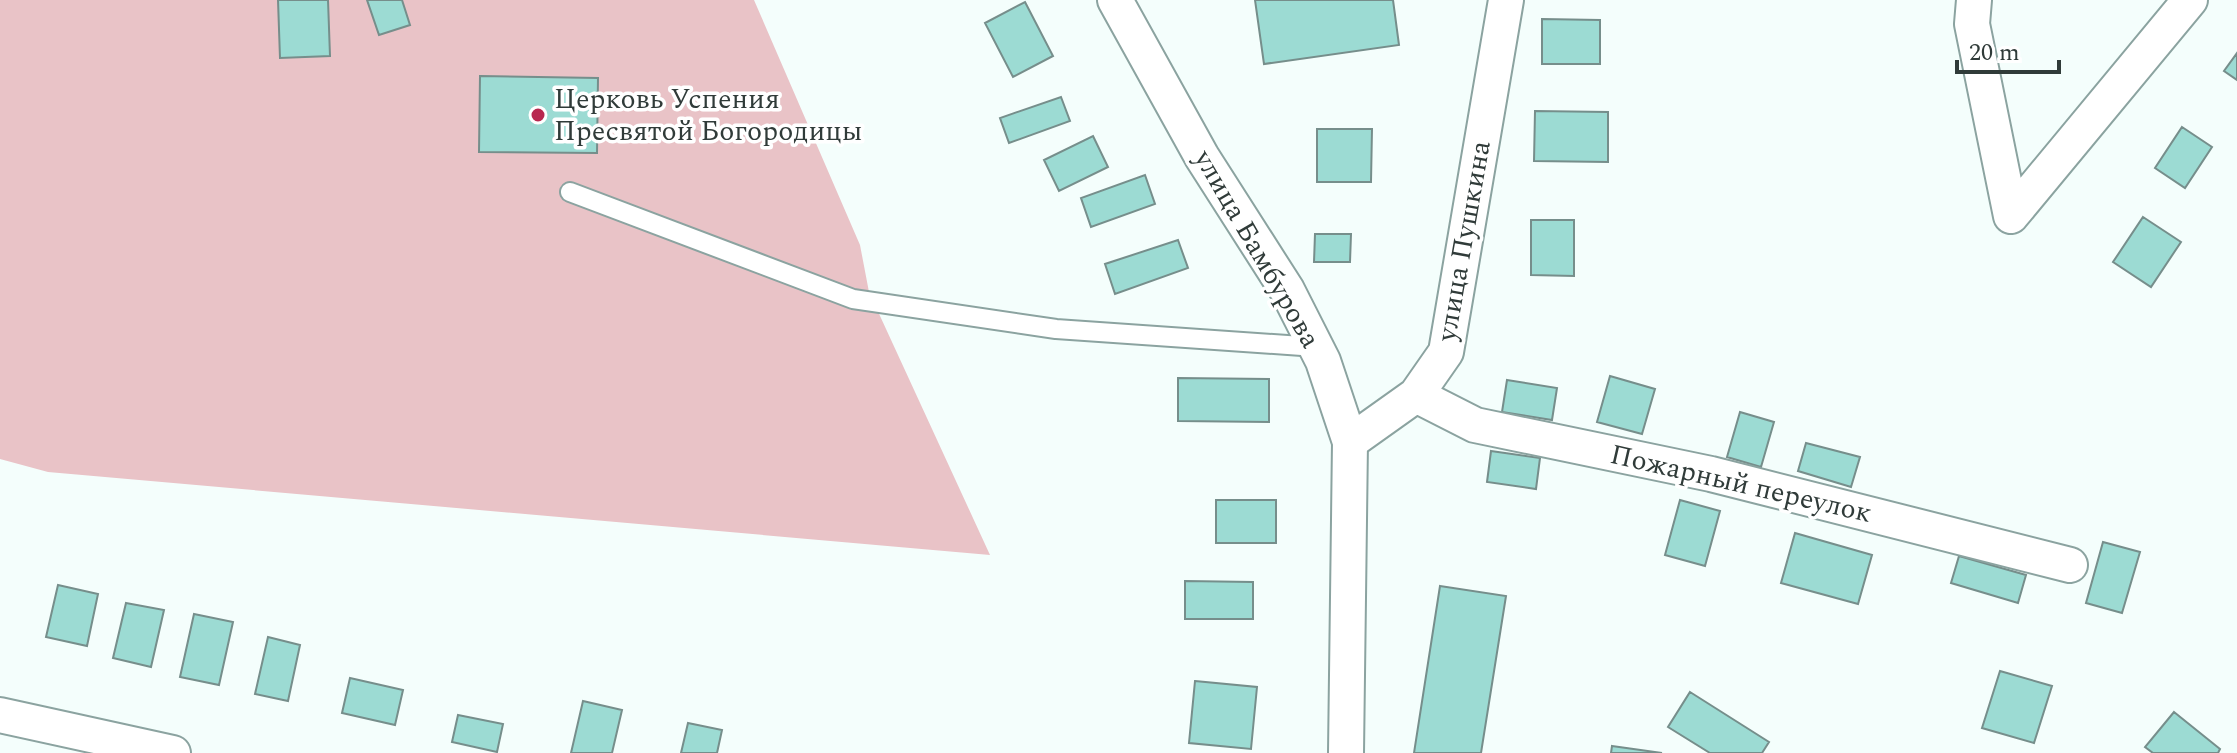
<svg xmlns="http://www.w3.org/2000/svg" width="2237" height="753" font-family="Spectral,serif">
	<rect width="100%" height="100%" fill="#f4fefc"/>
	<path fill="#e9c3c7" d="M0,0H754L860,245L869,292L990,555L48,472L0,459Z"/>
	<path fill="#9cdbd3" stroke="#768e8b" stroke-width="2" d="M278,0H328L330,56L280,58Z
		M367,0H402L410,25L379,35Z
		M1255,0H1393L1399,45L1264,64Z
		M1025,2L1053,56L1013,77L985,23Z
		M1542,19L1600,20V64H1542Z
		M2237,53V80L2224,71Z
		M480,76L598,78L597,153L479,152Z
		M1061,97L1070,121L1009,143L1000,118Z
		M1535,111L1608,112V162L1534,161Z
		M2182,127L2212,147L2185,188L2155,168Z
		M1317,129H1372L1371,182H1317Z
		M1093,136L1108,167L1059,191L1044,160Z
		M1145,175L1155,204L1091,227L1081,198Z
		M2143,217L2181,242L2151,287L2113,262Z
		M1531,220H1574V276L1531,275Z
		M1315,234H1351L1350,262H1314Z
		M1178,240L1188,268L1115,294L1105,264Z
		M1610,376L1655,389L1642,434L1597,422Z
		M1178,378L1269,379V422L1178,421Z
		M1507,380L1557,388L1552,420L1502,412Z
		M1740,412L1774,422L1761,467L1727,457Z
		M1806,443L1860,457L1851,487L1798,471Z
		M1491,451L1540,458L1536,489L1487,482Z
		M1216,500H1276V543H1216Z
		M1680,500L1720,511L1705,566L1665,555Z
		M1795,533L1872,555L1858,604L1781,583Z
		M2103,542L2140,552L2122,613L2086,603Z
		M1959,556L2026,575L2018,603L1951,583Z
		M1185,581L1253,582V619H1185Z
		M58,585L98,594L87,646L46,637Z
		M1440,586L1506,596L1481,753H1414Z
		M126,603L164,610L151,667L113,658Z
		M194,614L233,622L219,685L180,677Z
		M268,637L300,645L288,701L255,694Z
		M2000,671L2052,686L2034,743L1982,728Z
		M350,678L403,690L395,725L342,713Z
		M1195,681L1257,687L1251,749L1189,743Z
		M1690,692L1769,742L1762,753H1710L1668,727Z
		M583,701L622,710L612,753H571Z
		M2174,712L2220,749L2218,753H2153L2145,747Z
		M458,715L503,724L497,752L452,742Z
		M688,723L722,730L717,753H681Z
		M1612,746L1662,753H1611Z"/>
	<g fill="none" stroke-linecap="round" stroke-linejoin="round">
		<defs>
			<path id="lane" d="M570,192L853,299L1056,329L1316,347"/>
			<path id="street" d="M1115,0L1202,157L1287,290L1323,361L1350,442L1346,753
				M1974,0L1972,24L2011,216
				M2011,216L2190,0
				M1416,395L1475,425L1711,474L2070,565
				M1350,442L1416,395L1446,352L1506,0
				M0,715L173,753"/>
		</defs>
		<use href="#lane" stroke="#8ba3a0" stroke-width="22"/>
		<use href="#street" stroke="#8ba3a0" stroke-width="38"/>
		<use href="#lane" stroke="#fff" stroke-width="18"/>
		<use href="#street" stroke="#fff" stroke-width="34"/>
	</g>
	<circle fill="#b8274f" stroke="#fff" stroke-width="3" cx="538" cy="115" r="8"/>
	<g text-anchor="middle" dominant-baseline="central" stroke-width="7" stroke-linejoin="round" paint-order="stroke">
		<g font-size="28" fill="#303b39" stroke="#fff" text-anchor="start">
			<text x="554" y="99">Церковь Успения<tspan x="554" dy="32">Пресвятой Богородицы</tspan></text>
		</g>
		<g font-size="28" fill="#303b39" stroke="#fff">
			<text transform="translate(1464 241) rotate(-80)">улица Пушкина</text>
			<text transform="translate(1257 249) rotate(60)">улица Бамбурова</text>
			<text transform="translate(1741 484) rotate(13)">Пожарный переулок</text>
		</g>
	</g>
	<path d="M1957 60v12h102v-12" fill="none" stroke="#303b39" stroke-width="4"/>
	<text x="1969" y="60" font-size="24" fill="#303b39" stroke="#ffffff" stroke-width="6" paint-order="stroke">20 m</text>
</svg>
